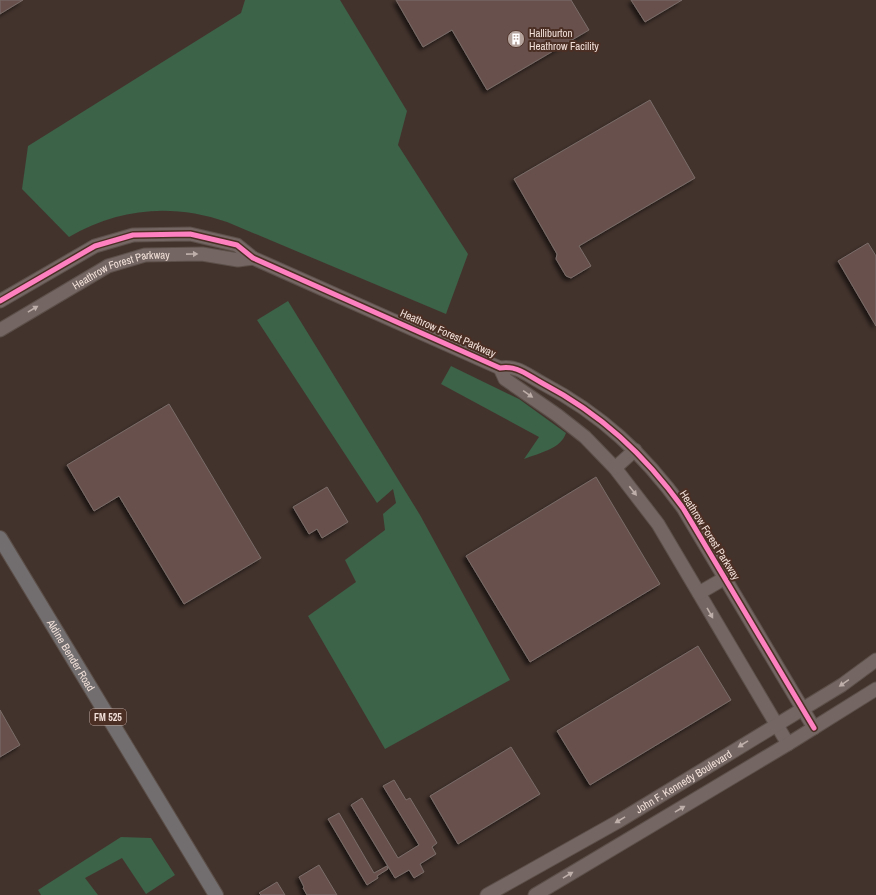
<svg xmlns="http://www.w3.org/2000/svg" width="876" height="895" font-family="'Archivo Narrow',sans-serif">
	<defs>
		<filter id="shadow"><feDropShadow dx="-3" dy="3" stdDeviation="2" flood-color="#0009"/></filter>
	</defs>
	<rect width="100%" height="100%" fill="#43332d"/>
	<path fill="#3c6248" d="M245,0H340L407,111L398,145L468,254L446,314L227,222C172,203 119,208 69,237L22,189L28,146L241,13Z
		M288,301L420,515L510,680L385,749L308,616L356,582L345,560L385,530L383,514L396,503L393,489L377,503L257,320Z
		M451,366L519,399L566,433C561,449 539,453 524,459L539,437L441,384Z
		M121,837L151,838L175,875L146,894L122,858L85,878L98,895H41L38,890Z"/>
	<path fill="#67514e" stroke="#7a6c68" filter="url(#shadow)" d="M0,0H23L0,14Z
		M396,0H571L589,30L487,90L452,30L423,47Z
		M631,0H682L645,22Z
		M650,100L695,178L579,246L591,266L571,278L566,276L556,259L557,254L514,179Z
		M868,243L876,256V326L838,261Z
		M169,404L261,558L184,604L119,496L94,511L67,465Z
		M596,477L660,584L530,662L466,556Z
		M327,487L348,522L322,538L317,529L309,534L293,507Z
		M698,646L731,700L590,785L557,731Z
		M0,710L20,745L0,757Z
		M511,747L540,794L458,844L430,796Z
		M394,780L406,800L410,798L437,843L432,847L436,854L420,864L424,872L414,878L409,870L395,878L351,805L362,798L398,858L419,845L383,786Z
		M339,813L374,873L387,866L388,869L377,876L378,878L367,885L328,819Z
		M319,865L337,895H307L303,888L304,887L299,877Z
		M277,882L285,895H261L259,893Z"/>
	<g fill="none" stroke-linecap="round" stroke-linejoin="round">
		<defs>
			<g id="secondary">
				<path d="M0,301L95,246L133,235L190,234L237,245L253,258L500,368C517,365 527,375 542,383C601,414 644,454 683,508L814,728"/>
				<path id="s1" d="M0,330L108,266L145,255L202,254L238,260L253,258"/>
				<path d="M500,368L505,379L557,415L585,437L615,468L658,524L788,744"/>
				<path d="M615,468L635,450"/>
				<path d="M699,593L725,578"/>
				<path id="s2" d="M487,895L619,821L842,685L876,660"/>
				<path d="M535,895L788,744L876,689"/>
			</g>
			<g id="primary">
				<path id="s3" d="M0,538L216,895"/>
			</g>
		</defs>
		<use href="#secondary" stroke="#5c4f49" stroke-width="15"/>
		<use href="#primary" stroke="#5c4f49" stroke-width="16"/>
		<use href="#secondary" stroke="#736663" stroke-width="13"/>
		<use href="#primary" stroke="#726e6f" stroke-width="14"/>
		<defs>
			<path id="cycleway" d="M0,301L95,246L133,235L190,234L237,245L253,258L500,368C517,365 527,375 542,383C601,414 644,454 683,508L814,728"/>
		</defs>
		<use href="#cycleway" stroke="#4b2f25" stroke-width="8"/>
		<use href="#cycleway" stroke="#ff80c0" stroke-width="5"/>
	</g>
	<defs><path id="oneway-solid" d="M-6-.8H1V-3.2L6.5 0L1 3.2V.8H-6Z"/></defs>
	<g fill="#bfafaa">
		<use href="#oneway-solid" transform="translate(192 254) rotate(-1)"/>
		<use href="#oneway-solid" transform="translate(33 309) rotate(-31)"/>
		<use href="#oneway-solid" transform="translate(528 394) rotate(35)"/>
		<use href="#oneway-solid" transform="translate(633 491) rotate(52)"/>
		<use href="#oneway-solid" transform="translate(710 613) rotate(60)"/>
		<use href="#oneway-solid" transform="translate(844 683) rotate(145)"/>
		<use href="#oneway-solid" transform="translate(743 744) rotate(148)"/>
		<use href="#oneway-solid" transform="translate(680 809) rotate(-31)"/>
		<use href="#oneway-solid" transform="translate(620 820) rotate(149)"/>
		<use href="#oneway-solid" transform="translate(568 875) rotate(-31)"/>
	</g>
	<defs>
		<symbol id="building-disc" viewBox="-11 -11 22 22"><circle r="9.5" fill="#b5a39d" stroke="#4b2f25"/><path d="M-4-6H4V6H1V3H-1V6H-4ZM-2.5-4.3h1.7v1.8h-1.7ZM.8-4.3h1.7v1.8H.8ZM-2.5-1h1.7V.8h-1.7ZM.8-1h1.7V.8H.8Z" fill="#fff"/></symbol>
	</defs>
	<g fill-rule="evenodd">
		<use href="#building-disc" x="506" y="29" width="20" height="20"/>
	</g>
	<g text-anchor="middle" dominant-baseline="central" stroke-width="4" stroke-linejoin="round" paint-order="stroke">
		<rect fill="#4b2f25" stroke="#c0aba3" stroke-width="1" x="90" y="709" width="36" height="16" rx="3"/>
		<g font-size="10" font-weight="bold" fill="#f2e0d9">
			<text x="108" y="717">FM 525</text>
		</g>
		<g font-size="11" fill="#f2e0d9" stroke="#4b2f25" text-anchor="start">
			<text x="529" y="33">Halliburton<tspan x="529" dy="13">Heathrow Facility</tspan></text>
		</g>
		<g font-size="11" fill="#f2e0d9" stroke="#4b2f25">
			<text stroke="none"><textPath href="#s1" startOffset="137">Heathrow Forest Parkway</textPath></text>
			<text transform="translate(448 333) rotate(24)">Heathrow Forest Parkway</text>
			<text transform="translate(710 535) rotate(58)">Heathrow Forest Parkway</text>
			<text stroke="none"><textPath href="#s3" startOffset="137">Aldine Bender Road</textPath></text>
			<text stroke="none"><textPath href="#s2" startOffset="227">John F. Kennedy Boulevard</textPath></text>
		</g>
	</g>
</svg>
